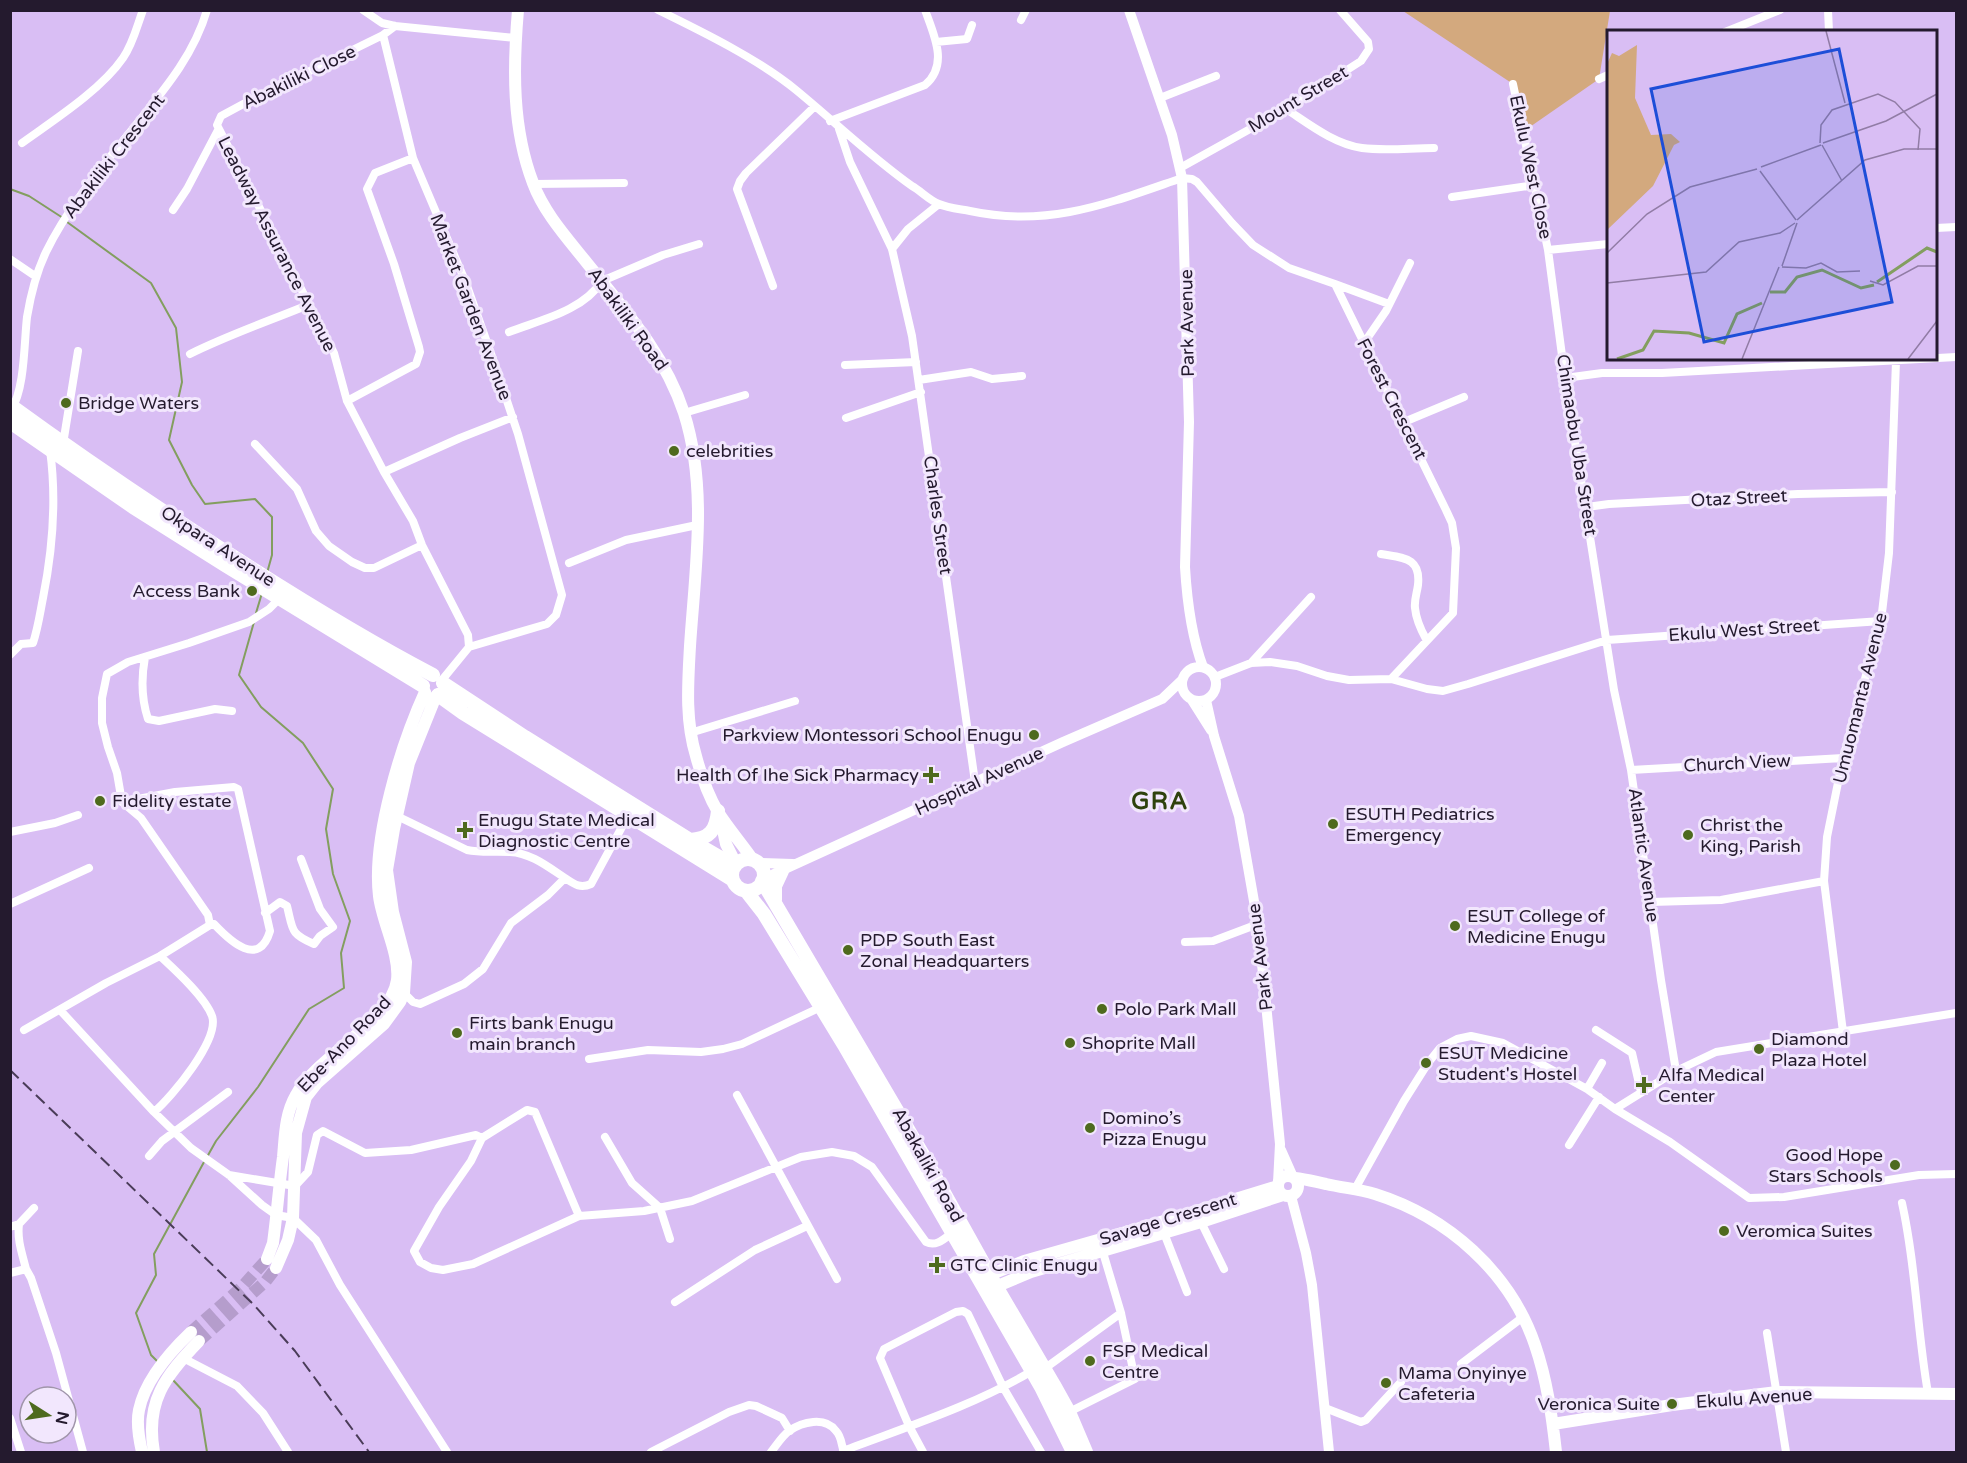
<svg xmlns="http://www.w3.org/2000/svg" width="1967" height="1463" font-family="'Varela Round',sans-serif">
	<rect width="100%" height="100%" fill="#d9bef4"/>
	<path fill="#d3a97e" d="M1403,11H1610L1599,79L1524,131L1513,84Z"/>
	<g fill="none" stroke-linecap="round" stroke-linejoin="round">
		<path stroke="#839e5f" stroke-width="2" d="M10,189L29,196L63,218
			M67,222L151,283L176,328L182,382L169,440L192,485L205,504L255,499L272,517V555L267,573
			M256,613L262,593
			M207,1157L216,1141L258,1087L309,1009L344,988L341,953L350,921L333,874L326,829L333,789L303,743L261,707L239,675L254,622
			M157,1361L151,1355L136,1313L156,1275L154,1254L204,1162
			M172,1379L200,1409L207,1452"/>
		<path stroke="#b59dcc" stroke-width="12" stroke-dasharray="12 6" stroke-linecap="butt" d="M191,1332L242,1287L267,1259
			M199,1341L266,1281L276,1268"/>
		<path stroke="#fff" stroke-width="8" d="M363,10L382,23L395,26L516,38
			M658,10C703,32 758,59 796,90C835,122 871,157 912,186C921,191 929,200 939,204C948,208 960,209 970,211C1049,228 1109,203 1182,178L1192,179L1197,182L1232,223L1253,245L1289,268L1335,284L1446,510L1452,523L1456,548L1453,613L1391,679
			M1828,10L1829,32
			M1021,20L1026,10
			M395,26L383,35L413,158L466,283L494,362L518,434L562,595L556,615L547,624L469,647
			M1725,32L1780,10
			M383,35L247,102L221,116L217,125L334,353L347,401L384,472L413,521L422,545L468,635L469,647L442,680
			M936,42L967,39L972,25
			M1599,79L1608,75
			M1513,84L1548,250L1565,378L1614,690L1631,770L1661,980L1676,1071
			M1160,98L1216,76
			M1286,109C1309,124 1334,144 1362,148C1385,151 1410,148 1434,148
			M830,121L925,85C949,65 934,35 925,10
			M839,129L850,162L892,249L912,336L975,782
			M22,143C54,120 101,90 123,58C133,44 137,26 143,10
			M1180,168L1286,109L1361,61L1369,49L1368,42L1340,10
			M533,184L624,183
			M1452,197L1535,185
			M173,210L187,189L218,130
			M1936,228L1956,227
			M892,249L908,229L939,204
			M1548,250L1608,244
			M10,259L35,276
			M1335,284L1389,304
			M773,286L737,189L740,181L746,173L814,107
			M509,332C540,320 583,311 602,281L663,255L699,244
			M1364,343L1386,311L1410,263
			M190,354C228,335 269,321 308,305
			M845,365L916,362
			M1565,378L1602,373H1662L1956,357
			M919,380L971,372L992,379L1022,376
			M347,401L416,364L420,352L419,347L394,264L367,189L375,173L413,158
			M11,410C25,389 24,343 27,317C31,293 36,273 46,252C69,205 103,166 135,126C164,90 194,55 207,10
			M684,413L745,395
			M846,418L921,392
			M1404,422L1464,397
			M63,444L78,351
			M255,444L297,489L316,531L329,546L352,562L365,568H374L422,545
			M384,472L460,438L513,417
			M1587,507L1609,504L1798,494L1892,492
			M1381,554C1403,558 1421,557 1418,585C1417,593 1414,600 1415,608C1416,619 1421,630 1426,639
			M569,563L626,540L697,525
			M10,655L21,644L33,643C38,628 40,613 43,598C53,548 57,501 50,450
			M145,657C141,679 141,698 148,719L159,721L215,709L232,711
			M1251,663L1311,597
			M1215,677L1251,663L1270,662L1297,666L1327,676L1349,680L1391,679L1427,689L1443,691L1468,684L1607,640L1881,621
			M690,733L795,701
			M1631,770L1843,758
			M122,802L175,792L234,787L238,789L270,931C259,968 231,942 214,924L210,925
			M397,816L467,850C481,853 495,851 510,852C531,853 548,867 565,878
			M10,832L55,823L78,815
			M1651,902L1721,900L1824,881
			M10,904L89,868
			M265,913L280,902L287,906C293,930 290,934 314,944L320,936L333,927L320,909L301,859
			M1185,942L1213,941L1258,924
			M404,993L413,1002L420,1004L464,984L483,969L511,923L548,895L565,878C574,884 580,889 591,884L629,814
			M60,1010L154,1112L191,1148L229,1175L262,1205L276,1215L293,1218L316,1240L340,1285L447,1452
			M24,1030L106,983L160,956L210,925L208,915L141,818L122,802L117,773L108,747L102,723V698L107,674L128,662L189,643L249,622L269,609L282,596
			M1596,1030L1632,1053L1641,1092
			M1843,1032L1824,881L1827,837L1843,758L1881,621L1889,553L1896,361
			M589,1059L648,1050L701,1052L723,1049L742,1044L821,1007
			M1587,1089L1602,1063
			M737,1095L837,1279
			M1615,1109L1676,1071L1716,1052L1956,1013
			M154,1112C172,1097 220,1039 212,1016C205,997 175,970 160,956
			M605,1137L632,1183L660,1208L670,1239
			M1569,1145L1599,1097
			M149,1156L162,1141L228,1092
			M229,1175L295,1186L308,1172L316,1139L317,1135L323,1131L365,1153L411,1150L476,1135L482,1138
			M1355,1189L1404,1101L1428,1063L1440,1048L1457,1039L1471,1036L1503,1043L1587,1089L1615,1109L1670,1142L1749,1198L1784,1197L1919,1175L1956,1174
			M1902,1203C1916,1266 1917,1330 1928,1393
			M579,1216L535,1112L527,1110L482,1138L471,1161L439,1207L414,1251L420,1262L431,1268L443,1270L473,1264L579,1216L644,1211L692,1201L801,1157L832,1152L854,1156L872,1167L926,1242C936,1247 944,1239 952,1233
			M1201,1222L1224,1269
			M19,1224C17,1240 22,1253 26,1269
			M10,1227L19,1224L34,1208
			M1164,1233L1187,1292
			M10,1273L26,1269L31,1278L56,1353L83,1452
			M675,1302L755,1250L807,1226
			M1767,1333L1786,1452
			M183,1358L237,1386L263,1413L288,1452
			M1461,1364L1523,1317
			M1044,1369L1121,1313
			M1325,1408L1361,1422L1366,1420L1401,1382
			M1065,1414L1135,1379L1121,1313L1102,1249
			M10,1418L21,1452
			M843,1451C906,1427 973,1406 1032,1371
			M651,1452L729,1412L749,1405L756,1406L782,1418L790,1431
			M771,1452C776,1446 782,1436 789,1431C802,1422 825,1416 836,1431C842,1437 841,1445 844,1452
			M923,1452L909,1426L880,1358L884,1349L956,1312L963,1311L968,1314L1003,1387L1041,1452"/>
		<path stroke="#fff" stroke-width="10" d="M1129,10L1172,135L1182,178L1189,422L1185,567C1187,601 1191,635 1203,667
			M1182 684a17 17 0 1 1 34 0a17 17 0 1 1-34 0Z
			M1192,700L1211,730
			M1206,700L1214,736L1239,816L1258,924L1280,1144L1278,1183
			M758,863L793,864
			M763,879L1063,742L1162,699L1182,680
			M1281,1150L1293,1177
			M1291,1196L1306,1253L1312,1285L1329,1452"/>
		<path stroke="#fff" stroke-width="12" d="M518,10C513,68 512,128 533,183C544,213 568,239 587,263C625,310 665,355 684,413C708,488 695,569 690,646C688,683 685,720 696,756C701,775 708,795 718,812C728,828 742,844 753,860
			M720,816L726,844L736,864
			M1278 1186a10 10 0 1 1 20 0a10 10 0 1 1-20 0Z
			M1295,1178C1306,1179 1316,1182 1326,1184C1343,1188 1359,1189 1375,1194C1448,1217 1510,1272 1535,1345C1547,1380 1552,1416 1556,1452
			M267,1259L273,1243C277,1214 279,1185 283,1157C285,1135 285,1114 296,1095C316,1057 392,1021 397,980C400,954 382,922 379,896C372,838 401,745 425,692
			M276,1268L288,1240L293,1218L296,1133L306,1097L317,1083L384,1024L400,1002L404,993L406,962L393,912L387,870L394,829L409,763L436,696
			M982,1278L1024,1261L1154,1224L1278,1186
			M988,1290L1031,1272L1201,1222L1283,1195
			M1553,1424L1672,1405L1777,1392L1956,1394
			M142,1452C139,1439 136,1424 139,1410C145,1380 170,1352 191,1332
			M154,1452C145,1402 165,1376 199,1341"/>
		<path stroke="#fff" stroke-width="14" d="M10,405C84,459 160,510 237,559C301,600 366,640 433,675
			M10,422L133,507L225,565L423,686
			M443,683L525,737L690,840L735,866
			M438,695L463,713L733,880
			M690,840C710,839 716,830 718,811
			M732 875a16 16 0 1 1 32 0a16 16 0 1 1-32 0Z
			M762,881L922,1153L996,1286L1054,1385L1069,1412L1086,1452
			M746,891L764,914L844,1045L1041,1387L1073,1452
			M775,900V886L782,871"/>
		<path stroke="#4a3c58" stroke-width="2" stroke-dasharray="12 6" stroke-linecap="butt" d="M10,1070L254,1305L295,1351L369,1452"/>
	</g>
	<g fill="#4e6a1e" stroke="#f2e7fd" stroke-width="2">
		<circle cx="66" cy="403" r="6"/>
		<circle cx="674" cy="451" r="6"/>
		<circle cx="252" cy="591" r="6"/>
		<circle cx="1034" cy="735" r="6"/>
		<path d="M928 766h6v6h6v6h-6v6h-6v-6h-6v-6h6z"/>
		<circle cx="100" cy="801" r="6"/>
		<circle cx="1333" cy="824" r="6"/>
		<path d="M462 821h6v6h6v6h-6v6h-6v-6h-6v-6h6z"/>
		<circle cx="1688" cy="835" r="6"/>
		<circle cx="1455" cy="926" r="6"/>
		<circle cx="848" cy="950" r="6"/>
		<circle cx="1102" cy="1009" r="6"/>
		<circle cx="457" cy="1033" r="6"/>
		<circle cx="1070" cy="1043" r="6"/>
		<circle cx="1759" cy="1049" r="6"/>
		<circle cx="1426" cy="1063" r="6"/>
		<path d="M1641 1076h6v6h6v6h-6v6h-6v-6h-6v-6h6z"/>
		<circle cx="1090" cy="1128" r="6"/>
		<circle cx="1895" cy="1165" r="6"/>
		<circle cx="1724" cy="1231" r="6"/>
		<path d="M934 1256h6v6h6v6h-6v6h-6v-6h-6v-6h6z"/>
		<circle cx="1090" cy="1361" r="6"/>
		<circle cx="1386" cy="1383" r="6"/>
		<circle cx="1672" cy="1404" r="6"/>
	</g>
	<g text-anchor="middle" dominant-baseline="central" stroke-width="6" stroke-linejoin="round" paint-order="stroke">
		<g font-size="18" fill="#241a2e" stroke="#f2e7fd">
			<text transform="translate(299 77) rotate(-26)">Abakiliki Close</text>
			<text transform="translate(1298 99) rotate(-31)">Mount Street</text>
			<text transform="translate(114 156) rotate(-52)">Abakiliki Crescent</text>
			<text transform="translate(1531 167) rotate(78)">Ekulu West Close</text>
			<text transform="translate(277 244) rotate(63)">Leadway Assurance Avenue</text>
			<text transform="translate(471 307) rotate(69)">Market Garden Avenue</text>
			<text transform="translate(628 319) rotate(54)">Abakiliki Road</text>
			<text transform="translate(1187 323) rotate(-91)">Park Avenue</text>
			<text transform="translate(1392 399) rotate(63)">Forest Crescent</text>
			<text transform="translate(1577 445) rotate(81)">Chimaobu Uba Street</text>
			<text transform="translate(1739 498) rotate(-3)">Otaz Street</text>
			<text transform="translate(938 515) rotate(82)">Charles Street</text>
			<text transform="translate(218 546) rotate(33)">Okpara Avenue</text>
			<text transform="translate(1744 630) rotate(-4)">Ekulu West Street</text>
			<text transform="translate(1860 698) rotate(-76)">Umuomanta Avenue</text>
			<text transform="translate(1737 763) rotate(-3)">Church View</text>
			<text transform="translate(979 781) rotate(-25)">Hospital Avenue</text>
			<text transform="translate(1644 855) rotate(82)">Atlantic Avenue</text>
			<text transform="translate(1260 957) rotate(-97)">Park Avenue</text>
			<text transform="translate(344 1044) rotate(-46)">Ebe-Ano Road</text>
			<text transform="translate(928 1165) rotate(61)">Abakaliki Road</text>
			<text transform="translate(1168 1219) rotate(-17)">Savage Crescent</text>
			<text transform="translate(1754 1398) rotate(-4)">Ekulu Avenue</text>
		</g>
		<g font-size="18" fill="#241a2e" stroke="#f2e7fd" text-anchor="start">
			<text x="78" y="403">Bridge Waters</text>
			<text x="686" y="451">celebrities</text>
			<text x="240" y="591" text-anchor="end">Access Bank</text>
			<text x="1022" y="735" text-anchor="end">Parkview Montessori School Enugu</text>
			<text x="919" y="775" text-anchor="end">Health Of Ihe Sick Pharmacy</text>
			<text x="112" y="801">Fidelity estate</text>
			<text x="1345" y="814">ESUTH Pediatrics<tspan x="1345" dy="21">Emergency</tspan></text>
			<text x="478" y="820">Enugu State Medical<tspan x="478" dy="21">Diagnostic Centre</tspan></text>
			<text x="1700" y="825">Christ the<tspan x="1700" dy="21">King, Parish</tspan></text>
			<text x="1467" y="916">ESUT College of<tspan x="1467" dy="21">Medicine Enugu</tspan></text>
			<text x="860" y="940">PDP South East<tspan x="860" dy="21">Zonal Headquarters</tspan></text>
			<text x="1114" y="1009">Polo Park Mall</text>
			<text x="469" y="1023">Firts bank Enugu<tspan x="469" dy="21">main branch</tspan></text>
			<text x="1771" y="1039">Diamond<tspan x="1771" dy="21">Plaza Hotel</tspan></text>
			<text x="1082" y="1043">Shoprite Mall</text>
			<text x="1438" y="1053">ESUT Medicine<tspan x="1438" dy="21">Student's Hostel</tspan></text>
			<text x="1658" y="1075">Alfa Medical<tspan x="1658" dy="21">Center</tspan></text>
			<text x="1102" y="1118">Domino’s<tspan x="1102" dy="21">Pizza Enugu</tspan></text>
			<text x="1883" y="1155" text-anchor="end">Good Hope<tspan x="1883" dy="21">Stars Schools</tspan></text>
			<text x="1736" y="1231">Veromica Suites</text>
			<text x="950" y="1265">GTC Clinic Enugu</text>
			<text x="1102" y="1351">FSP Medical<tspan x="1102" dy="21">Centre</tspan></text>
			<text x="1398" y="1373">Mama Onyinye<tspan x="1398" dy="21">Cafeteria</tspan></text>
			<text x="1660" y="1404" text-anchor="end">Veronica Suite</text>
		</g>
		<g font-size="24" font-weight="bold" letter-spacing="1.5" fill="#2f420d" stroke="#f2e7fd">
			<text x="1160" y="801">GRA</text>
		</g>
	</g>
	<g transform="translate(1607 30)">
		<rect width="330" height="330" fill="#d9bef4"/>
		<path d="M30,15L28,68L44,105L64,104L73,112L67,115L46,156L0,200V34L5,23L12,26Z" fill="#d3a97e"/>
		<path fill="none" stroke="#839e5f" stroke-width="3" d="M270,252L320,218L330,222M163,262H178L190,247L215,240L254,258L267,255M10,329L36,320L47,301L82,303L117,313L130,284L155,273"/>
		<path fill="none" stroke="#917ca5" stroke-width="1.5" d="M219,1L238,73M213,113L214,95L225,80L271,64L288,72L313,99L311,120M216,113L279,91L330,64M215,115L235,151M154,137L214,115M153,141L189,190M190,190L258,130L297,119H330M0,223L40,184L83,157L150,139M175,236L190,193M175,237L199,238L214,233L230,242L253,241M263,251L276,255L311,236H330M0,253L99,242L132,212L173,203L188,193M135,329L172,237M301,329L330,291"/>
		<path fill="#1d4ed8" fill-opacity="0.15" stroke="#1d4ed8" stroke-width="3" d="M232,19L285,272L97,312L44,59Z"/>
		<rect width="330" height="330" fill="none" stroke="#241a2e" stroke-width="3"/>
	</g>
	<rect width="1967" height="1463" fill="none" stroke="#241a2e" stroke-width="24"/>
	<g transform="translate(48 1415) rotate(102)"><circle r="28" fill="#f2e7fd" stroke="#a095aa" stroke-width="1.5"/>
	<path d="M0-4.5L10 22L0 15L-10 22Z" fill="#4e6a1e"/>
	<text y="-9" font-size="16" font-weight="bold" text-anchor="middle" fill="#241a2e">N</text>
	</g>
</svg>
